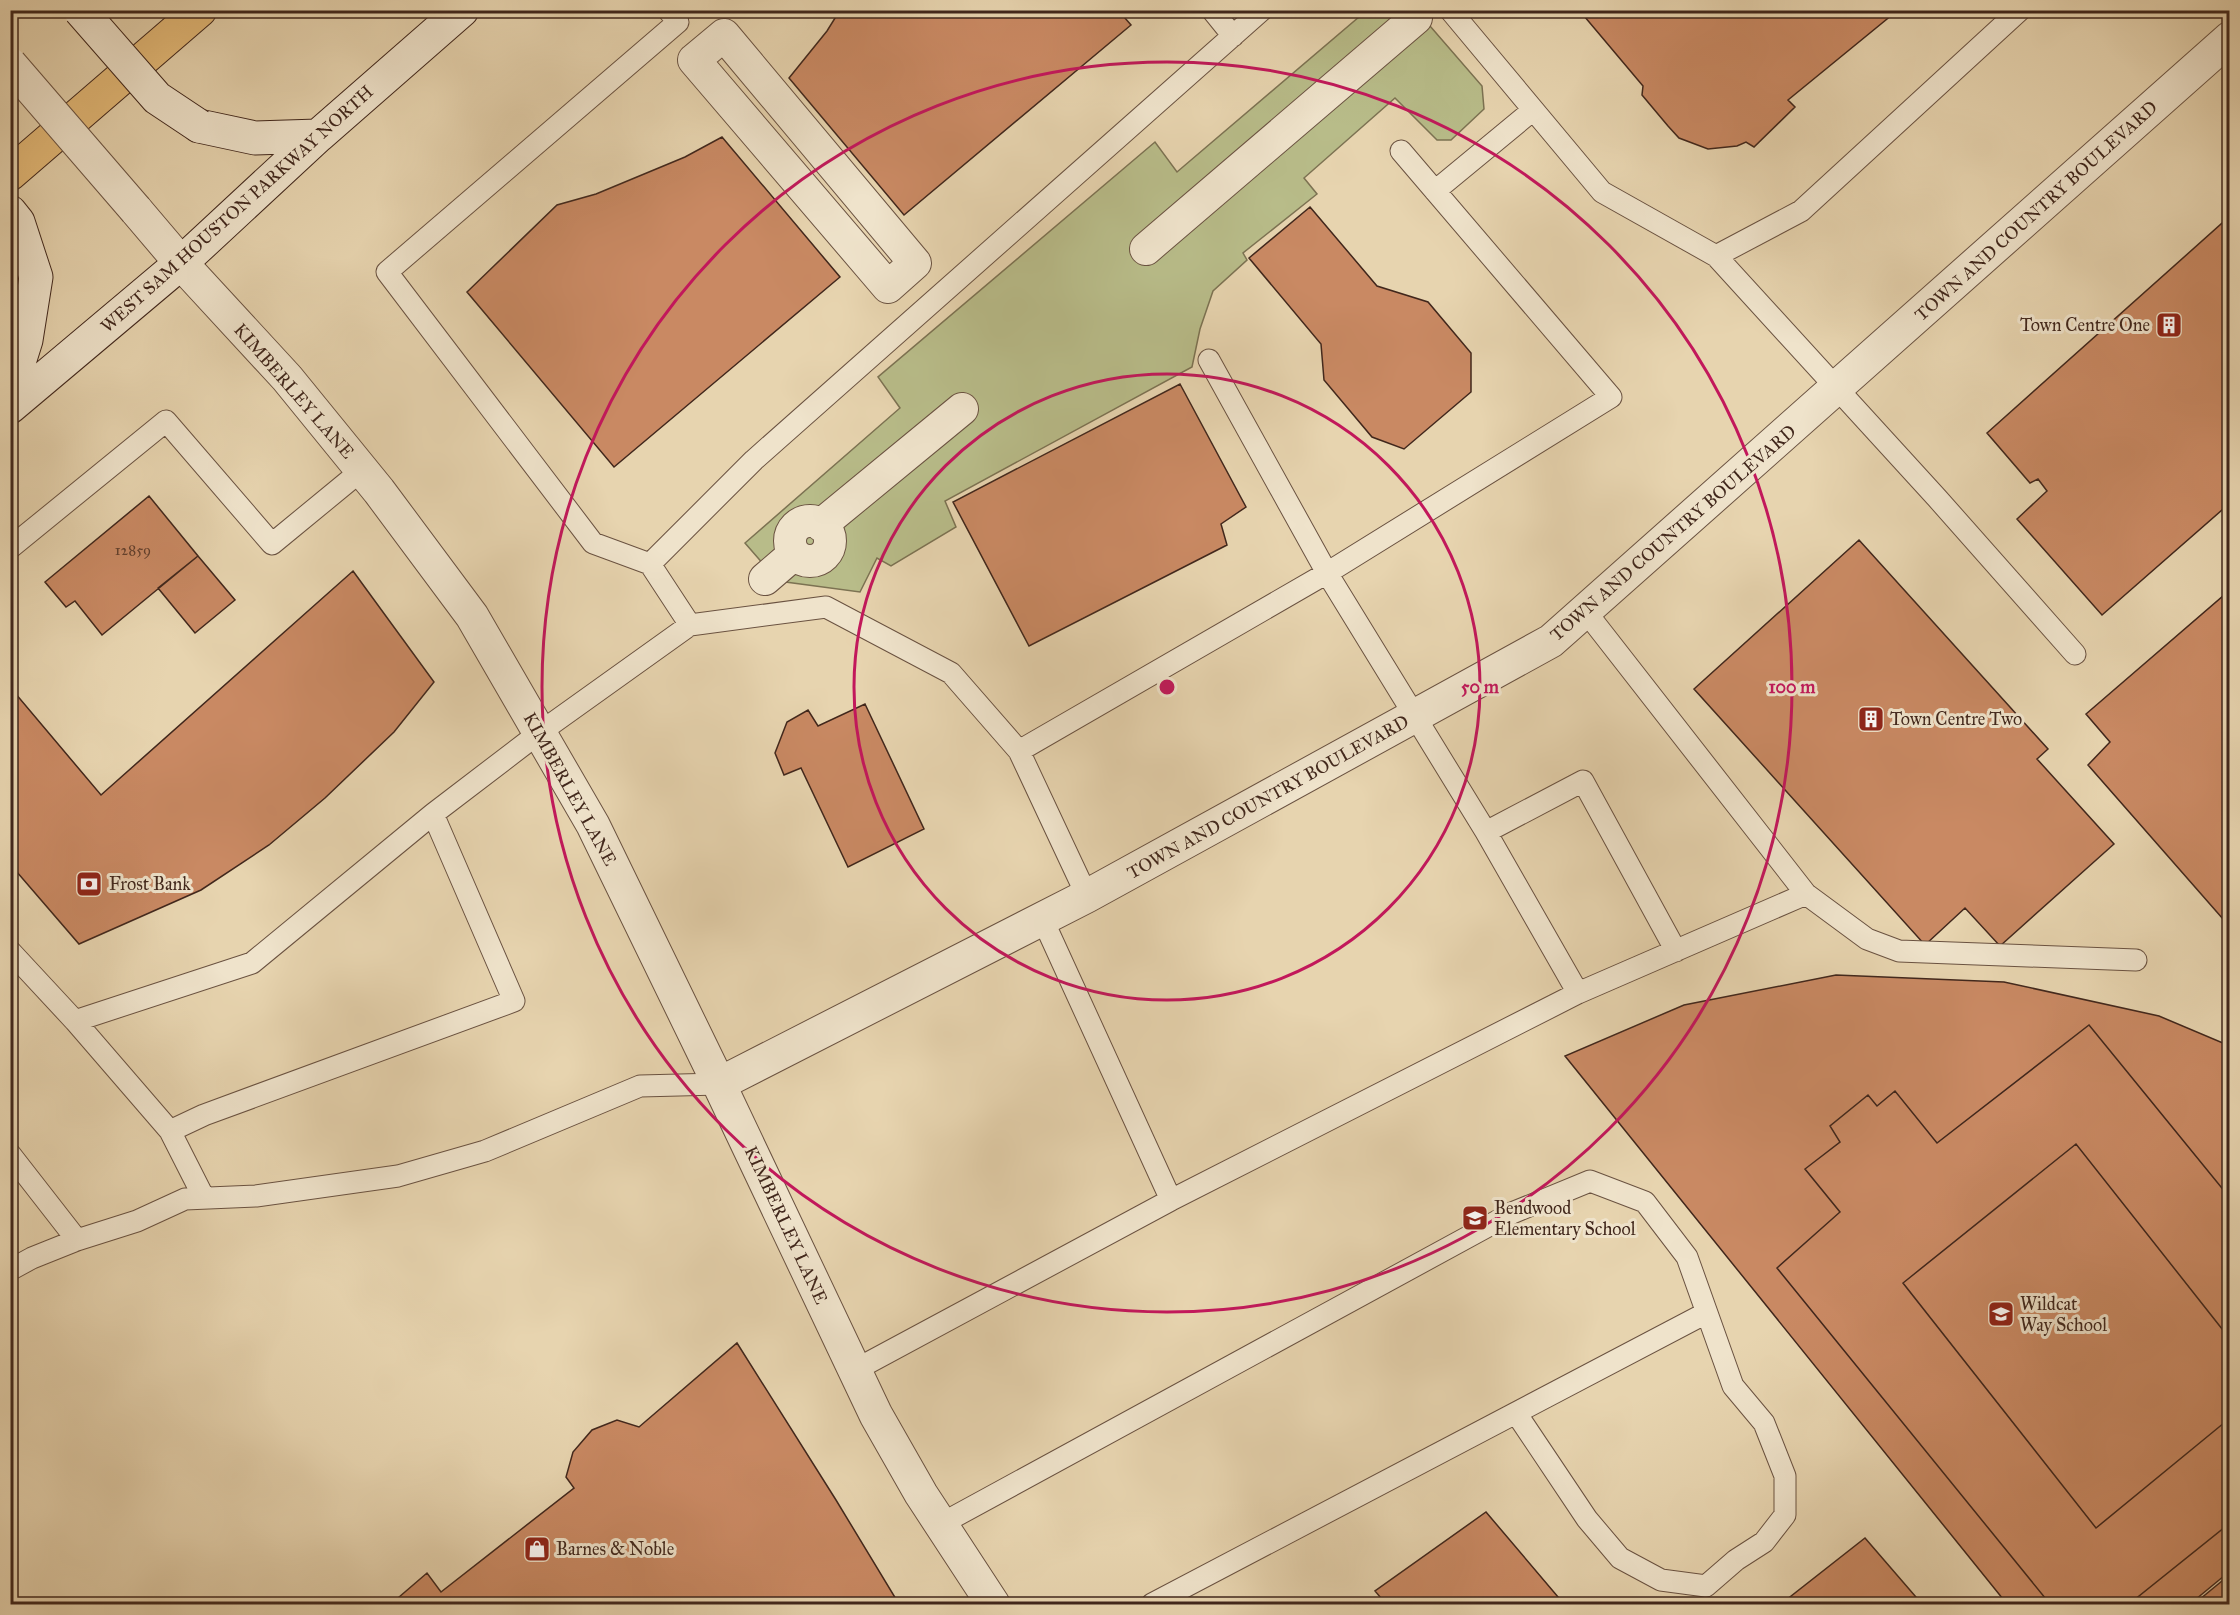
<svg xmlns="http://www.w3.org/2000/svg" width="2240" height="1615" font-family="'IM FELL Great Primer',serif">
	<rect width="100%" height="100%" fill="#e7d4af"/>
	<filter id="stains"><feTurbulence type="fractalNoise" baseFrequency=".00333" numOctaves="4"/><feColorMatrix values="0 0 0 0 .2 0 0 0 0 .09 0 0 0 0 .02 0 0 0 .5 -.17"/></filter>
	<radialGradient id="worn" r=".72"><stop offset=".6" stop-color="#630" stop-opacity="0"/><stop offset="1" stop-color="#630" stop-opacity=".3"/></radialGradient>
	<path fill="#b8bc89" stroke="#7c7252" stroke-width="1.5" d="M1366,11H1417L1482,86L1484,109L1451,140H1437L1395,98L1304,178L1317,194L1243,253L1247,260L1213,291L1200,329L1192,367L945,501L956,527L891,566L877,558L860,592L778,581L745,543L900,408L878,377L1155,142L1177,172Z"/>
	<path fill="#c98963" stroke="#41271c" stroke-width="1.5" d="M840,10H1118L1131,25L904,215L789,78L827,31Z
		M1579,10H1898L1788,100L1795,107L1754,147L1746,142L1737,146L1708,149L1679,138L1668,126L1642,95L1643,86Z
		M722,137L840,277L614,467L467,292L557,205L596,194L685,157Z
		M1310,207L1377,286L1428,302L1471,353V392L1404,449L1372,437L1324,380L1321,344L1249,258Z
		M2230,216V503L2102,615L2017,519L2047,491L2038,479L2030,483L1987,433Z
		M1180,384L1246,507L1221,524L1227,545L1029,646L953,502Z
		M149,496L198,556L102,635L75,601L66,607L45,582Z
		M1859,540L2048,749L2037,759L2114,844L2000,946L1965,908L1925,945L1694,689Z
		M198,556L235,600L195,633L158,588Z
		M353,571L434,682L394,732L325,798L269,845L201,890L79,944L10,864V687L101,795Z
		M2230,590V927L2088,765L2110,742L2086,714Z
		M865,704L924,829L848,867L801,768L784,775L775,753L787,722L808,710L818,726Z
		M1836,975L2004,982L2159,1016L2230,1046V1571L2190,1604H2007L1565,1056L1684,1005Z
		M2089,1025L2230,1198V1339L2076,1144L1903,1283L2096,1528L2230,1418V1523L2129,1604H2050L1777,1268L1840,1212L1805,1169L1840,1142L1830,1126L1868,1095L1877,1106L1895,1091L1937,1143Z
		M737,1343L836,1500L899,1604H391L427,1573L441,1592L574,1488L566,1477L573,1452L592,1430L617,1420L639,1427Z
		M1486,1512L1564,1604H1386L1375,1591Z
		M1865,1538L1922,1604H1781Z
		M2222,1581L2230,1590V1604H2194Z"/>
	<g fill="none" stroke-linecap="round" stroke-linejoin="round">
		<defs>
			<path id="service" d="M1212,10L1233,36
				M1450,10L1602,192L1716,256L1937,498L2075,654
				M1435,191L1533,110
				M1716,256L1801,211L2020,10
				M1209,360L1327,573L1486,832L1578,993
				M10,548L166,421L272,544L362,470
				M650,564L754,460L1262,10
				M1586,612L1806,894L1867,939L1899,951L2136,960
				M690,625L826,607L951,673L1019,751L1087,896
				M1019,751L1327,573L1611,397L1401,151
				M1486,832L1583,781L1676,951
				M1042,918L1171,1200
				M10,951L75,1021
				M170,1131L75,1021L252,963L433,814
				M10,1154L77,1240
				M204,1198L170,1131L204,1115L514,1001L433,814L539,733L690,625L650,564L593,543L387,272L678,22L668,10
				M10,1270L32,1258L77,1240L137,1221L185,1199L256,1196L398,1176L485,1151L640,1086L719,1084
				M855,1370L1171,1200L1578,993L1806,894
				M941,1524L1512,1213L1590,1181L1645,1202L1687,1257L1733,1386L1764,1423L1785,1476V1515L1764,1542L1736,1560L1706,1586L1661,1580L1620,1558L1587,1519L1516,1413
				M1152,1604L1706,1313"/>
			<path id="pedestrian" d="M724,35L915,263L888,287L694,60Z
				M1146,249L1416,18
				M790 541a20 20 0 1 1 40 0a20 20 0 1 1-40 0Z
				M821,525L962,409
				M765,579L794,554"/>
			<path id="tertiary" d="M136,210L181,263L287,378L379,491L472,616L593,825L719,1084L876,1415L921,1494L993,1604
				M719,1084L1087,896L1551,641L2230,38"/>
			<path id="secondary" d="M199,126L255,138L318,136
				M10,212L18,222L36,277L26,340L10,391
				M10,407L181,263L318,136L462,10"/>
			<path id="motorway" d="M10,174L200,10"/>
		</defs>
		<use href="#service" stroke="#6a5241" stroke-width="23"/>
		<use href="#pedestrian" stroke="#6a5241" stroke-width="34"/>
		<use href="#tertiary" stroke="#6a5241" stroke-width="35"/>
		<use href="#secondary" stroke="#41271c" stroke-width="35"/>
		<use href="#motorway" stroke="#41271c" stroke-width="35"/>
		<use href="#service" stroke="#efe3cb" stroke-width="21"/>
		<use href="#pedestrian" stroke="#efe3cb" stroke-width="32"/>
		<use href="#tertiary" stroke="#efe3cb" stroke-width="33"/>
		<use href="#secondary" stroke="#efe3cb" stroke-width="33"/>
		<use href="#motorway" stroke="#e4ba78" stroke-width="33"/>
		<defs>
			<path id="tertiary-bridge" d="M10,64L136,210"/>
			<path id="secondary-bridge" d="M80,10L157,98L199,126"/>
		</defs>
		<use href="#tertiary-bridge" stroke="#6a5241" stroke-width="35" stroke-linecap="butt"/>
		<use href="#secondary-bridge" stroke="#41271c" stroke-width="35" stroke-linecap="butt"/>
		<use href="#tertiary-bridge" stroke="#efe3cb" stroke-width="33"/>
		<use href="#secondary-bridge" stroke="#efe3cb" stroke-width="33"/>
	</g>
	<g fill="none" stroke="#c2185b" stroke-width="3">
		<circle cx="1167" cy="687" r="313"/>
		<circle cx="1167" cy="687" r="625"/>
	</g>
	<defs>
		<symbol id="building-square" viewBox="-11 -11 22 22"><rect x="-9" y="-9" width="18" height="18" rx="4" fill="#8f2418" stroke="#efe3cb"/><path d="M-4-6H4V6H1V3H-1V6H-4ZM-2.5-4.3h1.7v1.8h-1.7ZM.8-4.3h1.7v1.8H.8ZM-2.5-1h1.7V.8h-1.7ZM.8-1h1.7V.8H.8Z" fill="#fff"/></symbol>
		<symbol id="bank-square" viewBox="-11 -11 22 22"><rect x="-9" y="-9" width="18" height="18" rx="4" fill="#8f2418" stroke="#efe3cb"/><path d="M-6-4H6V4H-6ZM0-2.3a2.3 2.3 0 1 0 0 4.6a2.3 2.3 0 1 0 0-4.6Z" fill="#fff"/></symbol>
		<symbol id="school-square" viewBox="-11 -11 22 22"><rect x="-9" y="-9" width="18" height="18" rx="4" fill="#8f2418" stroke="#efe3cb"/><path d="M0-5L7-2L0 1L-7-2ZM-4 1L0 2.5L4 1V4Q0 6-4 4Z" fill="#fff"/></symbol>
		<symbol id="shop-square" viewBox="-11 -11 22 22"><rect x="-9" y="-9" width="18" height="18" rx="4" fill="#8f2418" stroke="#efe3cb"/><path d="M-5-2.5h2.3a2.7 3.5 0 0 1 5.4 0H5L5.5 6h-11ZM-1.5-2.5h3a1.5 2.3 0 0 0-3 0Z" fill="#fff"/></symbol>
	</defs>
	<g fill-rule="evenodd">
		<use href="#building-square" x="2154" y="310" width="30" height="30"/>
		<use href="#building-square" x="1856" y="704" width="30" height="30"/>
		<use href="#bank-square" x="74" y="869" width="30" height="30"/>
		<use href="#school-square" x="1460" y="1203" width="30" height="30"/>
		<use href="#school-square" x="1986" y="1299" width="30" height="30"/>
		<use href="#shop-square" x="522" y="1534" width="30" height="30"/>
	</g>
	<g text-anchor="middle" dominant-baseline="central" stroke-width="6" stroke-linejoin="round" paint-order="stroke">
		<g font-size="15" fill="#63402e">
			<text x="133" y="550">12859</text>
		</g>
		<g font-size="18" fill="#41271c" stroke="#efe3cb">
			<text transform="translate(237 209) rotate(-42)">WEST SAM HOUSTON PARKWAY NORTH</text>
			<text transform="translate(2036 211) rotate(-42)">TOWN AND COUNTRY BOULEVARD</text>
			<text transform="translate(294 391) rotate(49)">KIMBERLEY LANE</text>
			<text transform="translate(1673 533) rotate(-41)">TOWN AND COUNTRY BOULEVARD</text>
			<text transform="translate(570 789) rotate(61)">KIMBERLEY LANE</text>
			<text transform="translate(1268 797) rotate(-29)">TOWN AND COUNTRY BOULEVARD</text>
			<text transform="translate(786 1225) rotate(65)">KIMBERLEY LANE</text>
		</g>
		<g font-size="18" fill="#41271c" stroke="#efe3cb" text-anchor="start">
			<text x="2150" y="325" text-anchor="end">Town Centre One</text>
			<text x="1890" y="719">Town Centre Two</text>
			<text x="109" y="884">Frost Bank</text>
			<text x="1494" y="1208">Bendwood<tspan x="1494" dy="21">Elementary School</tspan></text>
			<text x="2020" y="1304">Wildcat<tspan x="2020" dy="21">Way School</tspan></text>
			<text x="556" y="1549">Barnes &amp; Noble</text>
		</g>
	</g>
	<circle cx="1167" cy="687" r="9" fill="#c2185b" stroke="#efe3cb" stroke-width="3"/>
	<g font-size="18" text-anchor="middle" font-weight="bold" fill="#c2185b" stroke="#efe3cb" stroke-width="6" stroke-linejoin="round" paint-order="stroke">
		<text x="1480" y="693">50 m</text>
		<text x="1792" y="693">100 m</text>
	</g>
	<rect width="2240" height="1615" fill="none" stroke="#e7d4af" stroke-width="36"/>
	<rect x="12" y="12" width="2216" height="1591" fill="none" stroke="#41271c" stroke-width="3"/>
	<rect x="18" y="18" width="2204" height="1579" fill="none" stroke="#41271c" stroke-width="1.5"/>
	<rect width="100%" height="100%" filter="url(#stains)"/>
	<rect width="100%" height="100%" fill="url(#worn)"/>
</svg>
